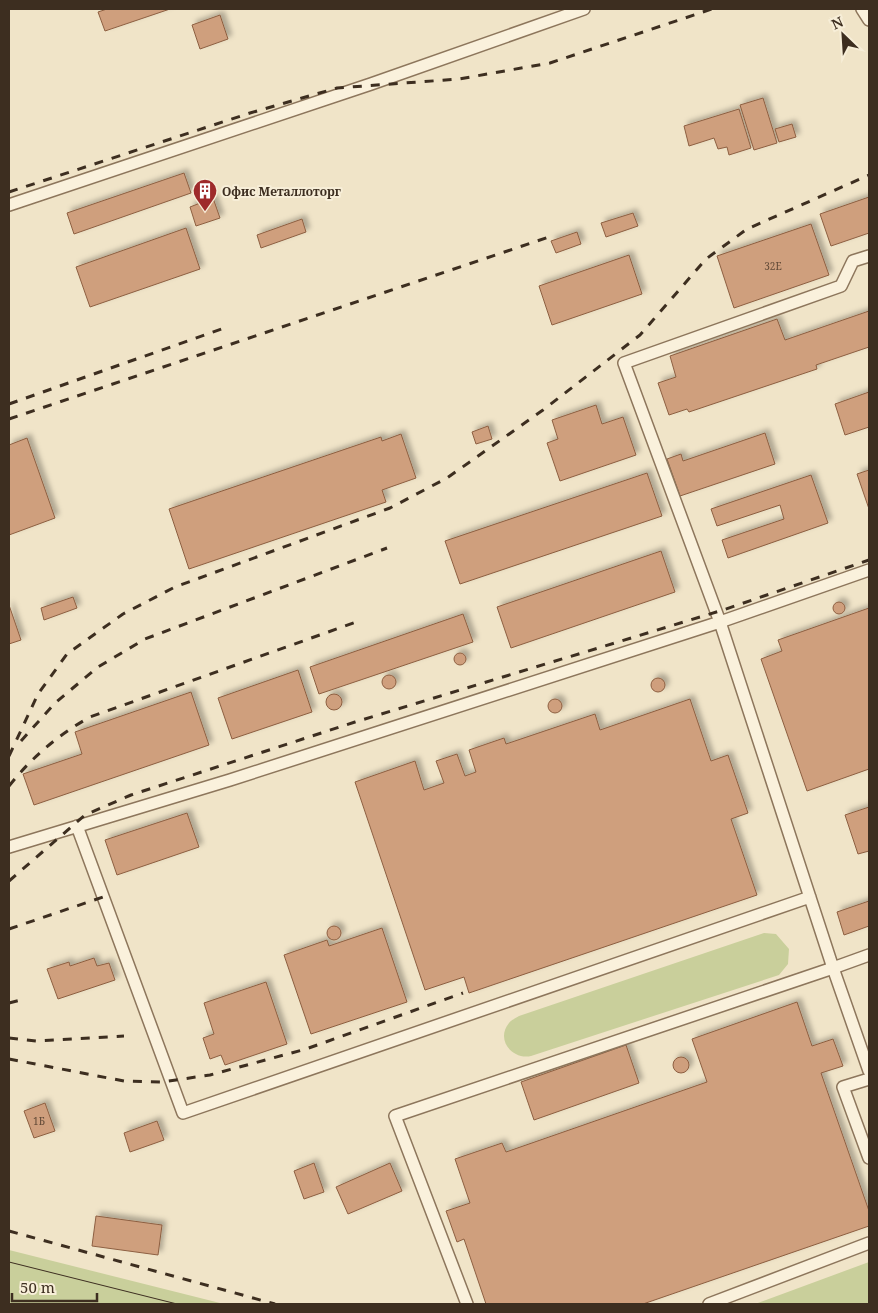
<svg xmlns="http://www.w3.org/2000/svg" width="878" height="1313" font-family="'Noto Serif',serif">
	<defs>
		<filter id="shadow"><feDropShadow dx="4" dy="-4" stdDeviation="2.5" flood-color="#0004"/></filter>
	</defs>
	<rect width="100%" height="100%" fill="#f0e4c8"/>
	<path fill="#c9cf9b" d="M764,933L776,934L789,949L788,964L779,975L531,1056C513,1060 495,1040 509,1023C511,1020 516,1018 519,1016Z
		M9,1250L224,1304H9Z
		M869,1262V1304H755Z"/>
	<path fill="#cf9f7d" stroke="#8d5f41" filter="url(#shadow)" d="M107,9H170L105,31L98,12Z
		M220,15L228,39L200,49L192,25Z
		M763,98L777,143L754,150L740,105Z
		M739,109L751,148L729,155L727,147L718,149L714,138L689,146L684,126Z
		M792,124L796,137L779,142L775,129Z
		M184,173L191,193L74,234L67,213Z
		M869,197V233L831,246L820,214Z
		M213,198L220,218L196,226L190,207Z
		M633,213L638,226L606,237L601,223Z
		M302,219L306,232L261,248L257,235Z
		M811,224L829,275L734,308L717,256Z
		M186,228L200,269L90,307L76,267Z
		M577,232L581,244L556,253L551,241Z
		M629,255L642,294L552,325L539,286Z
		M869,311V347L816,365L817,369L689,412L687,409L669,415L658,383L676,377L670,356L777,319L785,340Z
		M869,392V427L845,435L835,404Z
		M596,405L602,424L623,417L636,455L560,481L547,443L558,439L552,420Z
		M488,426L492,439L476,444L472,432Z
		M765,433L775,464L680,496L667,459L681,454L683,461Z
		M401,434L416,478L382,490L386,502L189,569L169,509L381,437L382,441Z
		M27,438L55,518L9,535V445Z
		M869,470V509L857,474Z
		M647,473L662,516L460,584L445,541Z
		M811,475L828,523L728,558L722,540L784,519L780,505L717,526L711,509Z
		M661,551L675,592L511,648L497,607Z
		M73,597L77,608L44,620L41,608Z
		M833 608a6 6 0 1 1 12 0a6 6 0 1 1-12 0Z
		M9,605L21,640L9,644Z
		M869,608V769L807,791L761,659L782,651L778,640Z
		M463,614L473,642L319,694L310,667Z
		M454 659a6 6 0 1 1 12 0a6 6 0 1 1-12 0Z
		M298,670L312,712L232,739L218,698Z
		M382 682a7 7 0 1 1 14 0a7 7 0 1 1-14 0Z
		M651 685a7 7 0 1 1 14 0a7 7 0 1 1-14 0Z
		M191,692L209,745L34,805L23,774L82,754L75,732Z
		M326 702a8 8 0 1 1 16 0a8 8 0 1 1-16 0Z
		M690,699L711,761L728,755L748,813L731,819L757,895L469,993L464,977L425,990L355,782L415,761L424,790L444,783L436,761L457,754L465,776L476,772L469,750L504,738L506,744L595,714L600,730Z
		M548 706a7 7 0 1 1 14 0a7 7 0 1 1-14 0Z
		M869,807V851L858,854L845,815Z
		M187,813L199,847L117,875L105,840Z
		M869,901V926L844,935L837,912Z
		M327 933a7 7 0 1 1 14 0a7 7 0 1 1-14 0Z
		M382,928L407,1002L311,1034L284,955L327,940L329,946Z
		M94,958L97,966L109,963L115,980L58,999L47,969L69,962L70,966Z
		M266,982L287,1044L225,1065L221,1055L210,1059L203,1038L214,1034L204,1003Z
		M797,1002L812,1046L833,1039L843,1066L821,1073L869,1211V1226L643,1304H486L464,1239L457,1242L446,1211L470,1203L455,1159L502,1143L506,1152L707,1082L692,1039Z
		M626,1045L639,1083L534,1120L521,1082Z
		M673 1065a8 8 0 1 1 16 0a8 8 0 1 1-16 0Z
		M45,1103L55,1131L34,1138L24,1111Z
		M157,1121L164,1140L130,1152L124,1133Z
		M314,1163L324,1192L304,1199L294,1171Z
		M390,1163L402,1191L348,1214L336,1187Z
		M96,1216L162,1225L158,1255L92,1246Z"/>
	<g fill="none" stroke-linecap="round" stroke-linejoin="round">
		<defs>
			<path id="minor" d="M862,9L869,20
				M9,205L371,84L584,9
				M869,570L720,622L833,968L869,955
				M77,826L183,1113L810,897
				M9,847L230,780L720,622L624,363L841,286L853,261L869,256
				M869,1079L843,1087L869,1158
				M467,1304L395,1116L833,968L869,1071
				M709,1304L869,1243"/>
		</defs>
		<use href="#minor" stroke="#8d765c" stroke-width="14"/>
		<use href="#minor" stroke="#faf1dc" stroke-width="11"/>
		<path stroke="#3d2e20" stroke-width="1" d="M9,1262L177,1304"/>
		<path stroke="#3d2e20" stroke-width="3" stroke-dasharray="9 9" stroke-linecap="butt" d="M9,192L250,113L337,88L459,79L550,63L712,9
			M9,404L227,327
			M9,419L552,236
			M21,741L55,703L98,667L145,639L387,548
			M9,756L38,694L67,654L123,614L175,587L390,508L447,478L543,410L640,335L706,259L747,229L869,175
			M9,786C32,757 58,735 90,717L359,621
			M9,881L85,815L131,795L355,722L723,610L869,560
			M9,929L103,897
			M9,1003L25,999
			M9,1038L36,1041L124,1036
			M9,1059L124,1081L162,1082L210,1075L306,1049L463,993
			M9,1231L275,1304"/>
	</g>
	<defs>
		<symbol id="building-pin" viewBox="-11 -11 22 30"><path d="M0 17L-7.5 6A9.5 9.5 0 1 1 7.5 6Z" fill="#9e2a2b" stroke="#f7eed8"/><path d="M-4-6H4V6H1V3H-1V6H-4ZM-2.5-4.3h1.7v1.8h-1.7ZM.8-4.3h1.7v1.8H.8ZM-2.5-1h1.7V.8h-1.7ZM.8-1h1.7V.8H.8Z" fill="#fff"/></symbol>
	</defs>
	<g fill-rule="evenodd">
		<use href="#building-pin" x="191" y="177" width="28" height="38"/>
	</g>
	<g text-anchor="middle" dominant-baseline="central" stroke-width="4" stroke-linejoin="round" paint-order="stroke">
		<g font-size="10" fill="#624a37">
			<text x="773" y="266">32Е</text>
			<text x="39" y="1121">1Б</text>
		</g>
		<g font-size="12" font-weight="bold" fill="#3d2e20" stroke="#f7eed8" text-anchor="start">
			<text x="222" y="191">Офис Металлоторг</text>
		</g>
	</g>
	<rect width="878" height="1313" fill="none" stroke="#3d2e20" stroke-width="20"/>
	<g transform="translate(843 35) rotate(335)" stroke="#f7eed8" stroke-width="4" paint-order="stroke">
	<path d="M0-4L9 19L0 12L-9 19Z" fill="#3d2e20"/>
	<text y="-8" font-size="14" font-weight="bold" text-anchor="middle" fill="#3d2e20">N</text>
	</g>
	<path d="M12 1293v8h85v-8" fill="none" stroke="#3d2e20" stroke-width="2.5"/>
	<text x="20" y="1293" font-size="15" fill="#3d2e20" stroke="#f7eed8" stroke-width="4" paint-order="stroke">50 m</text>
</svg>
